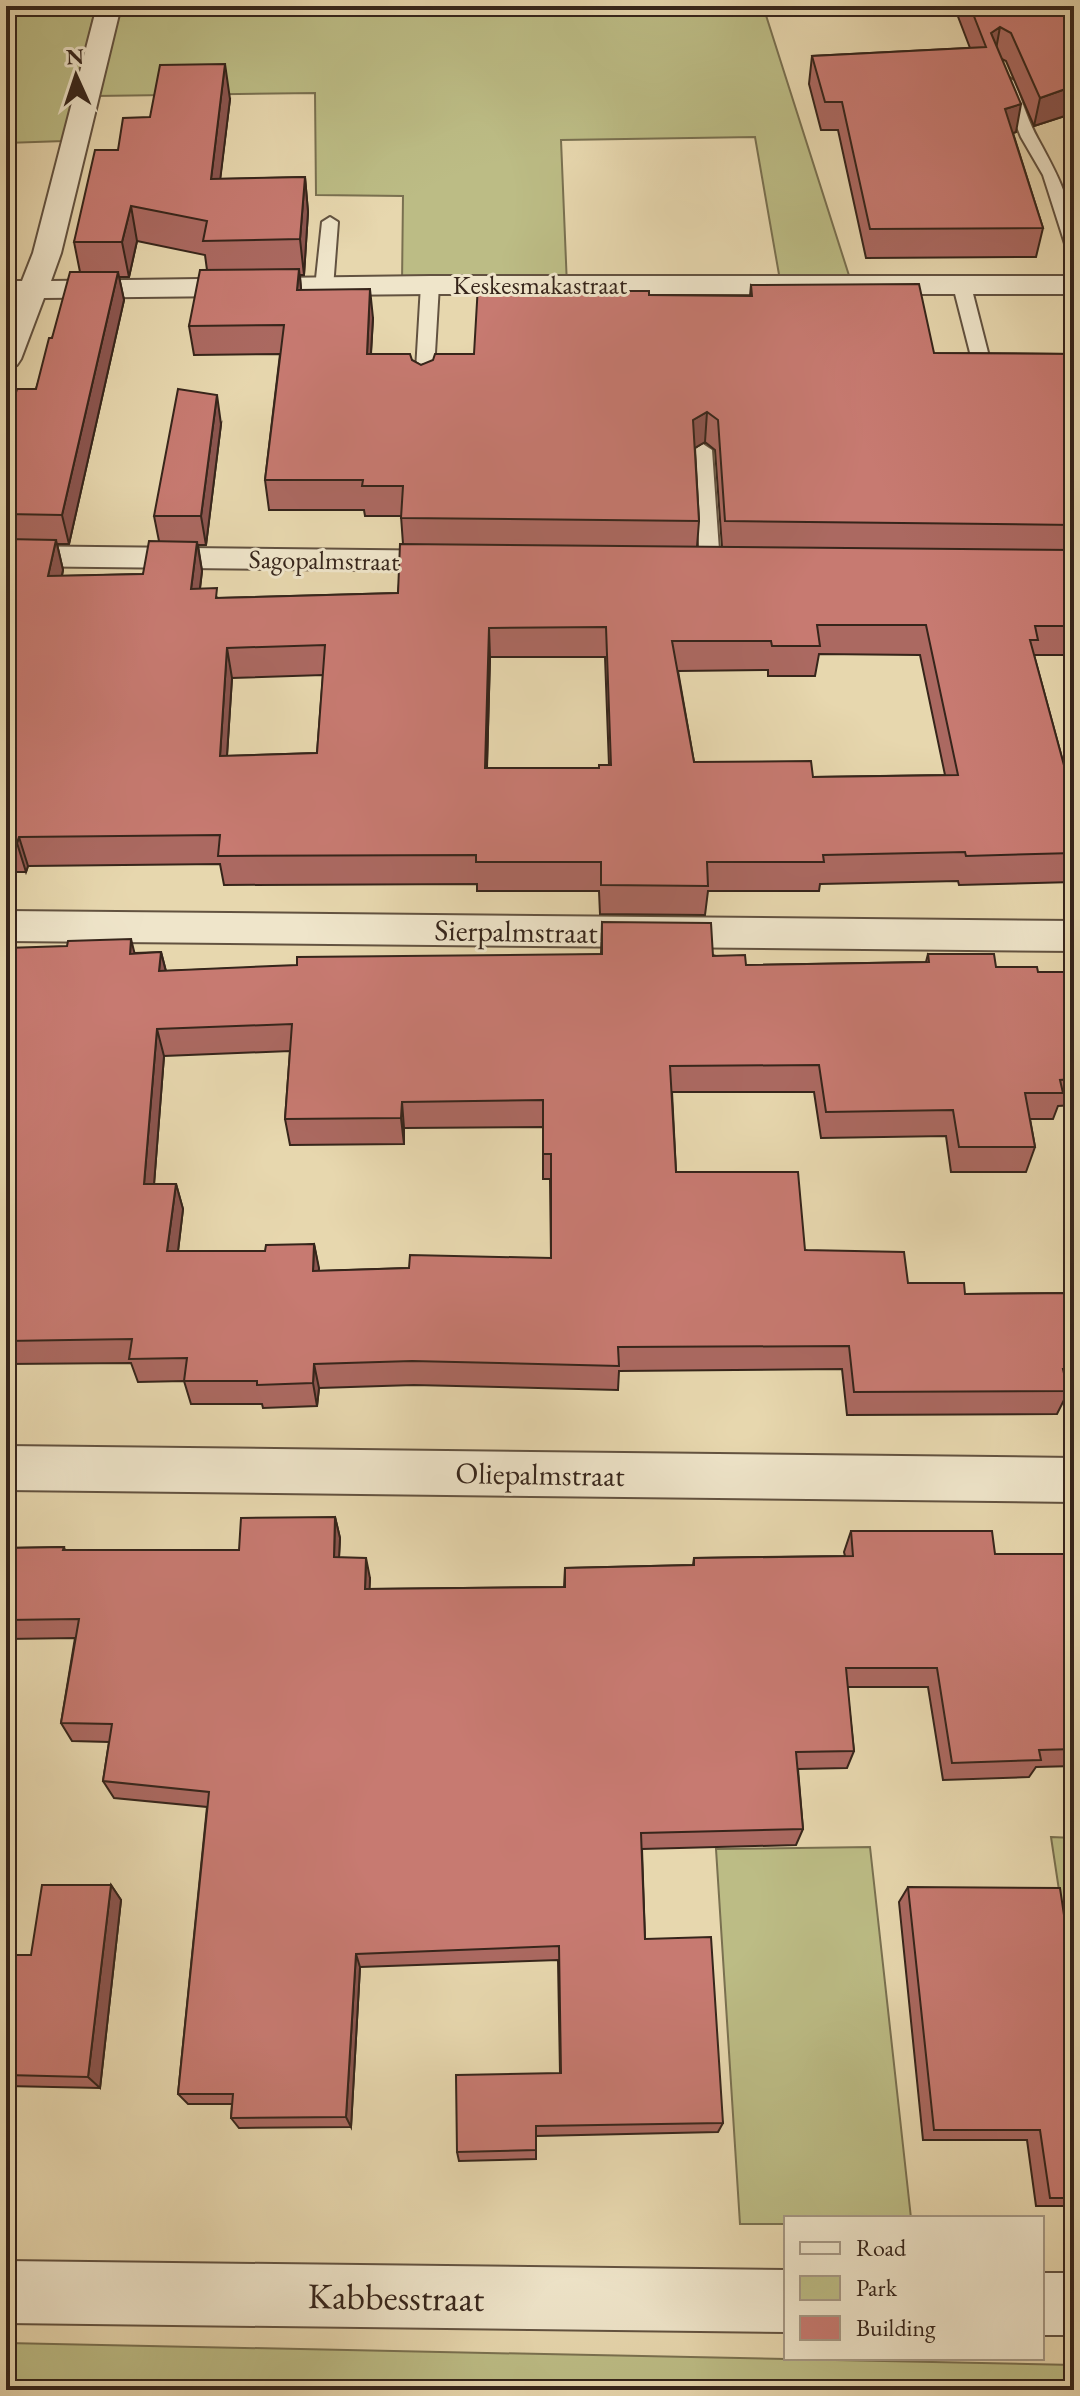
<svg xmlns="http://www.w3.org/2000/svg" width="1080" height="2396" font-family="'EB Garamond',serif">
	<rect width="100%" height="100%" fill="#e7d7ae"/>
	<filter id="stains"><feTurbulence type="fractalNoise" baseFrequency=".0025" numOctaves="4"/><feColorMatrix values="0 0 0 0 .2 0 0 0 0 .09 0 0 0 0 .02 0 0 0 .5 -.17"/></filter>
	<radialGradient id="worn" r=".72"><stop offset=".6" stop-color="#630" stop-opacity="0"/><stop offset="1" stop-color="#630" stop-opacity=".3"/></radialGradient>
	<path fill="#bcbc85" stroke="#797050" stroke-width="2" d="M6,6H96L64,141L6,143Z
		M116,6H763L853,288L781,286L755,137L561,140L567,286L402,284L403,196L316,195L315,93L96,96Z
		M1051,1837L1074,1838V1990Z
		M870,1847L911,2218H786V2224H740L716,1849Z
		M6,2343L1074,2365V2390H6Z"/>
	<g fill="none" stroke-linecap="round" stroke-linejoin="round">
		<defs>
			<path id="service" d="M1006,76L1014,81C1022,100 1028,121 1038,139C1060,179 1074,205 1074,252L1066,247L1043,175L1021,137L998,81Z
				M330,217L338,222L333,288L324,293L315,288L322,222Z
				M430,280L439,285L433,387L424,392L415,387L421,285Z
				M962,281L971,286L994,376L991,380L985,381L976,376L953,286Z
				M703,444L712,450L720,564L710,570L700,564L694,450Z"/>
			<path id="minor" d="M97,6H121L61,253L51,281L430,276H1074V294H430L44,298L21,359L17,365L6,368V321L15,299H6V281H22L33,253Z
				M6,546L460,551L472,554L477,561L472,568L460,571L6,566Z
				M6,911L1074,921V951L6,941Z
				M6,1446L1074,1458V1502L6,1490Z
				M6,2261L786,2270V2332L6,2323Z
				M1042,2273H1074V2335H1042Z"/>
		</defs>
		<use href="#service" stroke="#625240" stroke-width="4"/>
		<use href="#minor" stroke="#625240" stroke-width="4"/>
		<use href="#service" fill="#efe5ca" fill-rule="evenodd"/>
		<use href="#minor" fill="#efe5ca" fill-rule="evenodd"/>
	</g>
	<path fill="#ab6961" stroke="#36251b" stroke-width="2" fill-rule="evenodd" d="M954,6H1074V132L1068,115L1034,126L1006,61L1002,59L1016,132L1013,133L1043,228L1036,257L866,258L838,130H821L809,84L812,56L970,48Z
		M230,99L220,179L305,177L308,212L304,275H300L301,290L373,318L371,354L412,360L421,365L474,354L534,291L649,295L750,296L751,285L934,353L1074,354V655H1034L1068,780H1074V882L959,885L958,881L820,884L819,891H708L705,915L600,914L599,891H477V884L224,885L220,864L28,866L26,872H6V427L36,389L52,338L80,272L74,242L118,150L150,117ZM137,241L205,255L207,270L189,326L194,355L280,354L265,480L269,510H364L365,516H401L403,544L398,593L218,598L200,589L202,571L198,545H206L221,424L154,516L159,541L143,574L62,576L63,570L57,544H69L124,300L119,277H129ZM705,442L715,450L722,547H697L699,521L695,448ZM819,654L920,655L945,775L813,777L694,762L678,671L768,670V676H815ZM490,657H605L609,765L599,768H487ZM323,675L317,753L227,756L232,678Z
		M602,922L746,965L926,962L928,954L996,967L1038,972H1074V1105L1058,1106L1053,1119H1030L1035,1147L1026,1172H951L946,1136L821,1138L814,1092H672L676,1172L805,1250L908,1283L965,1294L1074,1293V1392H1068L1057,1414L847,1415L842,1369L619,1371L618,1390L414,1385L319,1388L317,1406L263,1408L262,1404H191L184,1381L138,1382L131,1363L6,1364V948L135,953L161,952L166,971L601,954ZM290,1051L285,1119L290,1145L404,1144V1128L543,1127V1179H550L551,1258L409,1268L319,1271L314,1244L265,1251H178L183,1209L176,1184H154L164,1056Z
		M335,1517L340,1538L339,1557L370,1578L369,1589L564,1587L565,1568L693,1565L694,1558L845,1556L844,1552L851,1531L995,1554H1074V1766L1036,1767L1029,1777L943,1780L928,1687H847L854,1751L847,1768L798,1769L803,1829L796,1845L642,1849L645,1939L723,2123L718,2132L536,2136V2159L459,2161L457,2152L560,2073L558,1960L360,1967L351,2127L239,2128L231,2118L232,2104H188L178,2094L207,1807L114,1798L103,1781L109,1742L72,1741L61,1723L75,1638L6,1639V1548L64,1547L65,1550H239Z
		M111,1885L121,1900L100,2088L6,2086V1955H31Z
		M908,1887L1074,1982V2206H1036L1027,2140H923L899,1902Z"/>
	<path fill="#8b554f" stroke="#36251b" stroke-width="2" d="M1000,27L995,55L991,33Z
		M225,64L230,99L216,214L211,179Z
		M1074,86L1068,115L1034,126L1040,98Z
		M1021,104L1016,132L1000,138L1005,109Z
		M305,177L308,212L304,275L300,239Z
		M131,206L137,241L129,277L122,242Z
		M299,269L302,298L297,290Z
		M118,272L124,300L69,544L62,515Z
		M370,289L373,318L369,384L367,354Z
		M217,395L221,424L206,545L201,516Z
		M707,412L705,442L691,450L693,420Z
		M56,540L63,570L55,606L48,576Z
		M197,542L202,571L196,619L191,589Z
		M489,628L490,657L486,797L485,768Z
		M227,648L232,678L225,785L220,756Z
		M19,837L28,866L26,872L17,843Z
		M131,939L138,967L130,954Z
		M161,952L168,980L159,971Z
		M157,1029L164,1056L152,1210L144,1184Z
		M402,1102L404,1128V1144L401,1118Z
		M176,1184L183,1209L175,1276L167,1251Z
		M314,1244L319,1268L317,1295L313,1271Z
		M314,1364L319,1388L317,1406L313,1383Z
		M335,1517L340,1538L338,1578L334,1557Z
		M366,1558L370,1578L369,1609L365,1589Z
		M111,1885L121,1900L100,2088L88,2077Z
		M356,1954L360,1967L351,2127L346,2117Z"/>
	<path fill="#c77a71" stroke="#36251b" stroke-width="2" fill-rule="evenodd" d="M970,6H1074V86L1040,98L1011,33L1000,27L991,33L1021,104L1005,109L1043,228L870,229L842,102H825L812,56L986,47Z
		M225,64L211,179L305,177L300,239L203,241L207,221L131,206L122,242H74L95,150H118L123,118L150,117L160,65Z
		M299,269L297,290L370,289L367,354H410L412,360L421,365L433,360L435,354H474L478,285L534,286V291H649V295L752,296L751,285L919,284L934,353L1074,354V525L725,521L718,420L707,412L693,420L699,521L401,518L403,486H362L363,480H265L284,325L189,326L200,270Z
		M70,272H118L62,515L6,514V481L8,472H6V427L17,389H36L49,338H52Z
		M178,389L217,395L201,516H154Z
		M6,539L56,540L48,576L143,574L149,541L197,542L191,589L217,588L216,598L398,593L400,544L1074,550V626H1035L1038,640H1030L1068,780H1074V853L966,856L965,852L823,855L824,862H707L708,886L601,885V862H476V855L218,856L220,835L19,837L17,843H6ZM817,625H926L958,775L813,777L811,761L694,762L672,641H771L772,646H820ZM606,627L611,765H599V768H485L489,628ZM325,645L317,753L220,756L227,648Z
		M602,922L711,923L713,956L745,955L746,965L929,962L928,954H994L996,967H1037L1038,972H1074V1079L1060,1080L1063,1093H1025L1035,1147H959L953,1110L826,1112L819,1065L670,1066L676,1172H798L805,1250L904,1252L908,1283H964L965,1294L1074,1293V1369H1063L1068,1391L854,1392L849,1346L618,1347L619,1366L412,1361L314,1364L313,1383L257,1385V1381H184L187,1358L129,1359L132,1339L6,1341V948L67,946L68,941L131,939L130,954L161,952L159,971L297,965V957L602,954ZM292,1024L285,1119L401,1118L402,1102L543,1100V1154H551V1258L410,1255L409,1268L313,1271L314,1244L266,1245L265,1251H167L176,1184H144L157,1029Z
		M335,1517L334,1557L366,1558L365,1589L565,1587V1568L694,1565V1558L853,1556L851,1531H992L995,1554H1074V1749L1039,1750L1041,1760L952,1763L937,1668H846L854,1751L796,1752L803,1829L641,1833L645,1939L711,1937L723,2123L536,2126V2150L457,2152L456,2075L561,2073L559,1946L356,1954L346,2117L231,2118L233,2094H178L209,1792L103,1781L112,1724L61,1723L79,1619L6,1620V1548L64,1547L63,1550H239L241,1518Z
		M42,1885H111L88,2077L6,2075V1955H31Z
		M908,1887L1060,1888L1074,1982V2198H1050L1040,2130H934Z"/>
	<g text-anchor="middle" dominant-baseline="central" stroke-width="6" stroke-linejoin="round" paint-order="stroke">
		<g font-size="26" fill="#36251b" stroke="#efe5ca">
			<text x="540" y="285">Keskesmakastraat</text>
			<text transform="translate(324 560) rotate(1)">Sagopalmstraat</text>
		</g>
		<g font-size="30" fill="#36251b" stroke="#efe5ca">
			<text transform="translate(516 931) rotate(1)">Sierpalmstraat</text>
			<text transform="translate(540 1474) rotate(1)">Oliepalmstraat</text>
		</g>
		<g font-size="36" fill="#36251b" stroke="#efe5ca">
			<text transform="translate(396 2297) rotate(1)">Kabbesstraat</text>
		</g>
	</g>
	<rect width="1080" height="2396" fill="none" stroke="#e7d7ae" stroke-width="32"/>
	<rect x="8" y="8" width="1064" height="2380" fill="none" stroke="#36251b" stroke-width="4"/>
	<rect x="16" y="16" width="1048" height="2364" fill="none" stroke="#36251b" stroke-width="2"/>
	<rect x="784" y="2216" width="260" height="144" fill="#efe5ca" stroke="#a59884" stroke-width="2"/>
	<rect x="800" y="2242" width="40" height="12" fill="#efe5ca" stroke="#a59884" stroke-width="2"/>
	<text x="856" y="2256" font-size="24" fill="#36251b">Road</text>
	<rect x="800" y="2276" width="40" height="24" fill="#bcbc85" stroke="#a59884" stroke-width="2"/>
	<text x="856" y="2296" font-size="24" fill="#36251b">Park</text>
	<rect x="800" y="2316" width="40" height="24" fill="#c77a71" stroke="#a59884" stroke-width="2"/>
	<text x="856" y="2336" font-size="24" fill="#36251b">Building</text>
	<g transform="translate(76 76) rotate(357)" stroke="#efe5ca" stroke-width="6" paint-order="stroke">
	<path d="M0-6L14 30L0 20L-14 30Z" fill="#36251b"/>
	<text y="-12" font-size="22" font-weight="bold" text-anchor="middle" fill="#36251b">N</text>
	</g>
	<rect width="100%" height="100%" filter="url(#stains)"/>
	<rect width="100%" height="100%" fill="url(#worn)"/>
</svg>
